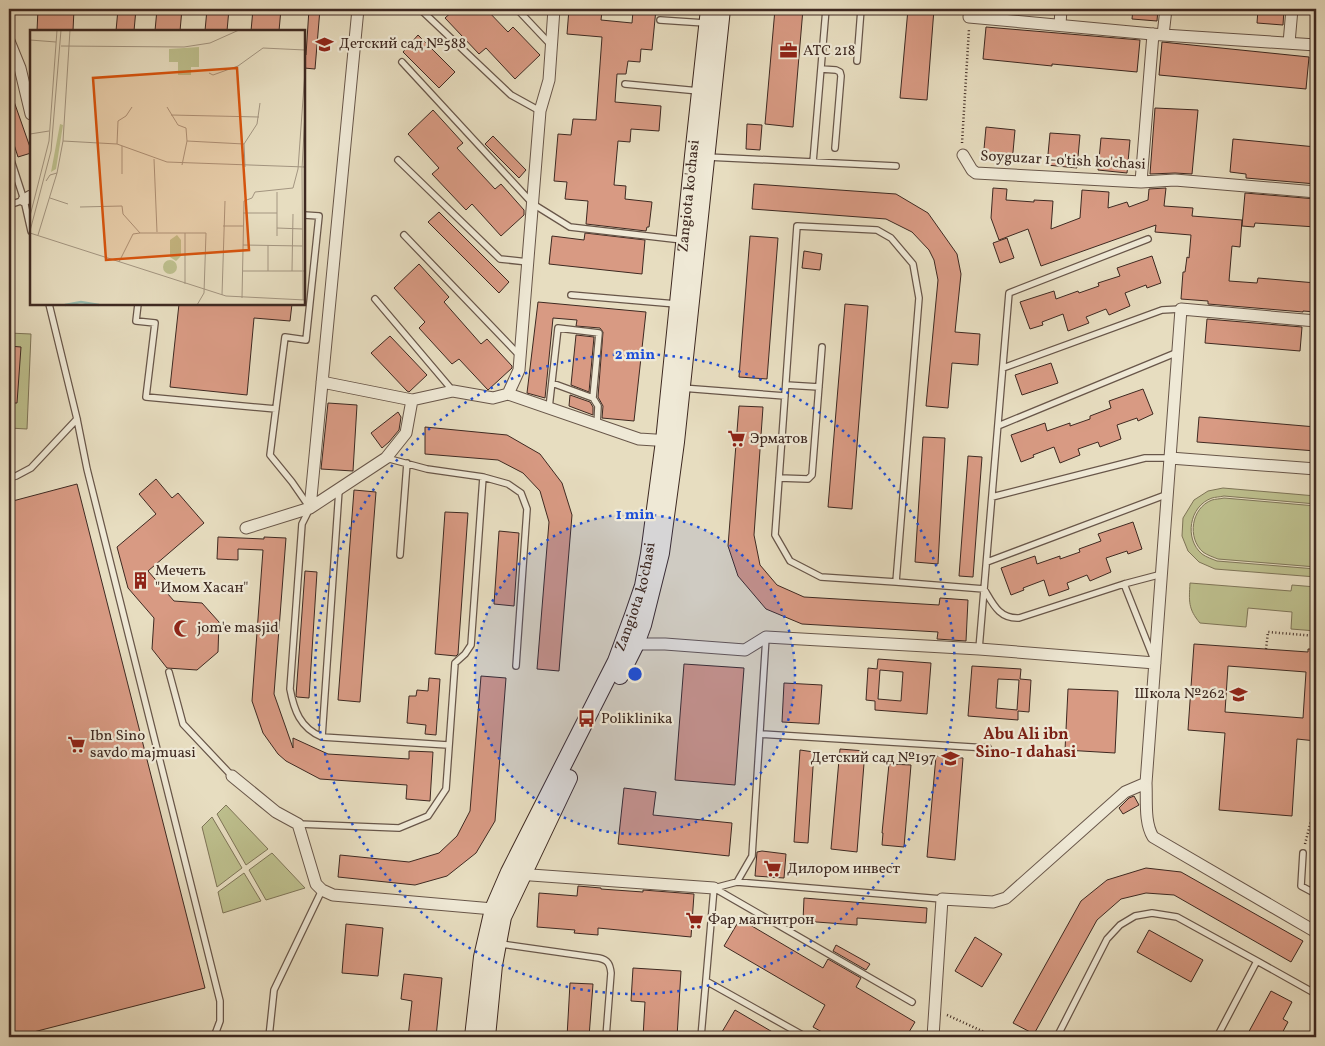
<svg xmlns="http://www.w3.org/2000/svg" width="1325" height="1046" font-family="Vollkorn,serif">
	<rect width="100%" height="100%" fill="#e7ddc0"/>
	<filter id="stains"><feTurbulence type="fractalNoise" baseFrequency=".004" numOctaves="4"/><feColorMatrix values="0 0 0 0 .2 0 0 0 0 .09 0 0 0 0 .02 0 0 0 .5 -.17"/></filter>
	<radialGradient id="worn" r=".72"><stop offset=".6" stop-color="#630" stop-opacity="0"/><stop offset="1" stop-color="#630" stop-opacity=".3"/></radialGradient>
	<path fill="#bdbf8d" stroke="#7e7457" d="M9,333L31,334L27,429L9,428Z
		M1223,488L1316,496V504L1224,496C1220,497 1215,497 1212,498C1189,506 1184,539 1202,554C1206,557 1212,559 1217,561L1316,569V577L1215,569L1199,562L1188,551L1182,536L1183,518L1194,500L1208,491Z
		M1224,498L1316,506V567L1218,559C1213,557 1207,555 1203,552C1187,538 1191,508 1212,500C1215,499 1220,499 1224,498Z
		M1190,583L1291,591L1292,585L1316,587V631L1291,629L1292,612L1248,608L1246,627L1200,623C1188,609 1189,601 1190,583Z
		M226,805L268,849L246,865L217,814Z
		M212,817L242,868L217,887L202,827Z
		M272,853L305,888L266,900L249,870Z
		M244,873L261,901L223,913L218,892Z"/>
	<path fill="#d89a83" stroke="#3e2921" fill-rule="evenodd" d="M38,9H74L73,31H37Z
		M118,9H136L134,31H116Z
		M157,9H182L180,31H155Z
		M207,9H229L227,31H205Z
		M253,9H281L279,31H251Z
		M309,9H320L315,69L304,68V55H306Z
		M455,9H486L508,32L513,27L540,55L515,79L486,48L479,54L445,18Z
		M569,9L602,11L601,20L632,23L633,11L644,12V9H656L652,50L641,49L640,62L628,61L626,74H617L615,102L661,106L659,131L631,129L630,142L618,141L614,185L626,186L625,199L652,202L649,227H647L646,231L586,224L588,201L565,199L567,182L554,181L558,134L571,135L573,119L596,120L602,37L567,34Z
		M775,9H803L793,127L765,124Z
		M908,9H934L927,100L900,98Z
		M1133,9H1158L1157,21L1132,19Z
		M1258,9H1284L1283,25L1257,23Z
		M986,27L1140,40L1137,72L1052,64V66L983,59Z
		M418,35L455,72L439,88L403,52Z
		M1162,42L1309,57L1306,89L1159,75Z
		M9,90H10L31,150V153L18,157L9,129Z
		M1155,108L1198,110L1192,174L1175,173L1150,174Z
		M433,110L463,143L457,148L495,189L501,184L524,210V215L501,236L472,204L466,210L432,174L439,168L408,134Z
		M747,124L762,125L760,150L746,149Z
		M986,127L1015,130L1012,163L983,160Z
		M1050,133L1080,135L1077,168L1047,165Z
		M493,136L526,170L519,178L485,144Z
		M1101,138L1130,140L1127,173L1098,170Z
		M1233,139L1316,147V184L1246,178V174L1230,172Z
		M754,184L896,194L928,213L957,254L961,274L955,332L980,334L978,365L952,363L948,408L926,406L938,280L934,260L929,250L912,232L886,219L752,209Z
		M993,188L1007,189L1006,200L1034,202V200L1053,201L1051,229L1080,218L1082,190L1109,192L1108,208L1127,202L1129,207L1148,200L1149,189L1166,188L1164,206L1193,208L1192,216L1242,220L1240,247L1232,246L1229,281L1257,283L1258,278L1316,283V312L1303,311V312L1208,304V301L1181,299L1183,272H1185L1187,257L1189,258L1191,235L1155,232L1156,225L1041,266L1028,229L999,240L991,218Z
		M1245,193L1316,199V227L1255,223L1254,227L1242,226Z
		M439,212L509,282L499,293L428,222Z
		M585,233L645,240L642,274L549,264L552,236L584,240Z
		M750,236L778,238L767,379L739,377Z
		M1007,238L1014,258L1000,263L993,243Z
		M804,251L822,254L820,270L802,268Z
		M1152,256L1161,283L1147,288L1146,285L1125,293L1130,306L1109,315L1106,309L1086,317L1089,323L1068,331L1063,314L1042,322L1043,325L1030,329L1020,302L1054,291L1056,299L1078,291L1079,293L1099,286L1098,283L1120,276L1117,268Z
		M419,264L449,297L444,302L481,344L487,339L512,366V368L488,390L459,359L452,364L419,328L425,322L394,288Z
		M538,302L646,312L634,421L602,418L603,406L598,397L603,332L600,328L576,326L577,320L553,318L545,398L527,393Z
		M179,304H292L290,321L254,318L247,395L170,387Z
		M845,304L868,306L852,509L828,507Z
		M1207,319L1302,327L1300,351L1205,343Z
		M576,335L594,337L589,392L571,385Z
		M390,336L427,375L409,392L407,391L371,353Z
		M9,346L21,347L17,403H9Z
		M1051,363L1058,383L1022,395L1015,375Z
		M1143,389L1153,414L1138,421L1137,418L1117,425L1121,439L1100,447L1098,442L1078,449L1080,455L1060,463L1054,447L1033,455L1034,457L1021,462L1011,435L1045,423L1047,431L1070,423V426L1090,419V416L1111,408L1109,401Z
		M570,395L590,402L593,407V415L569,406Z
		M328,403L357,405L353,471L321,469Z
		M739,406L763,407L754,535L760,565L777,585L804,597L939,605L940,598L968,600L966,641L937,639L938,632L802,624L766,609L738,576L728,546Z
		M398,412L401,417L399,430L389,442L382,448L371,433Z
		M1199,417L1316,427V451L1197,442Z
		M425,427L507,435L540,454L562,483L572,515L559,671L537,669L549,522L540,491L523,473L498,460L425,454Z
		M923,437L945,438L938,564L915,562Z
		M968,456L982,457L973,577L959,576Z
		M156,479L172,498L178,493L204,523L148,571L174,601L202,603L219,622L218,652L197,670L167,668L152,649L154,618L128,588L117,547L156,514L139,494Z
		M77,484L205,988L14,1037H9V502Z
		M354,490L376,492L360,702L338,700Z
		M445,512L468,513L458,654L456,656L435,654Z
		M1133,522L1142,549L1128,554L1127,551L1106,558L1111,572L1090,581L1087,575L1067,583L1069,589L1049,596L1044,580L1023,588L1024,590L1011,595L1001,568L1035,556L1037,564L1060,556V559L1080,552L1079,549L1101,541L1098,534Z
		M499,531L519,533L514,606L494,604Z
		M218,537L264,539V537L286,538L274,694L293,748V738L328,754L409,759V751L433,752L430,801L406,799L407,785L320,779L286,761L278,754L263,733L252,701L263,550L238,549V560L217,559Z
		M305,571L317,572L309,698L297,697L296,696Z
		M1194,644L1308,652V649H1316V741L1297,739L1292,816L1219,810L1225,733L1188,730ZM1228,666L1306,672L1303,718L1225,712Z
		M878,659L931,663L927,714L875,710V701L866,700L868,668L877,669ZM880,670L903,672L901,701L878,699Z
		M684,664L744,668L735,785L675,780Z
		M972,666L1021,669L1020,679L1031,680L1029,712L1018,711V720L968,716ZM998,679L1019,680L1017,710L996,708Z
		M481,676L506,678L495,821L476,853L447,876L415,885L338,877L340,855L409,862L439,853L457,836L470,811Z
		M429,678L440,679L436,735L425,734L426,725L407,723L409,696H416L417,690L428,691Z
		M784,683L822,685L819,724L782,722Z
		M1068,689L1118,691L1115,753L1065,750Z
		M840,749L865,751L857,852L831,849Z
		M800,750L814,752L808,843L794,842Z
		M936,756L963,758L955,860L927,857Z
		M889,764L911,765L904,847L882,845L883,833H882Z
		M624,788L656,792L653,815L732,823L729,856L618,844Z
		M1134,796L1139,805L1123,814L1119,808L1129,798Z
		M762,851L786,854L784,878L755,876L757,852Z
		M1146,868L1181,872L1303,941L1291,962L1174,895L1146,893L1121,899L1097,920L1034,1034L1013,1023L1081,901L1107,880Z
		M578,886L601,888V889L643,892V890L694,894L691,937L598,928V935L574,933L575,930L537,927L539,893L577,896Z
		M804,898L927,908L926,923L857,918V925L803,921Z
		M740,919L823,968L828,959L861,978L856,987L915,1022L906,1037H831L813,1027L825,1005L724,946Z
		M346,924L383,928L378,976L342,973Z
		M1149,930L1203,960L1191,982L1137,952Z
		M975,937L1002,954L982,987L955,971Z
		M836,945L870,964L866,970L833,951Z
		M633,968L681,971L677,1037H643L645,1002L631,1001Z
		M404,974L442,978L436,1037H408L412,1001L401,999Z
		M570,983L593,984L589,1037H567Z
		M1271,991L1292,1002L1283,1019L1288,1022L1280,1037H1246Z
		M735,1010L781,1037H719Z"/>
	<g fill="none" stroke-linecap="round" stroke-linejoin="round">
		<defs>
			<path id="service" d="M420,9L511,95L540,111
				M517,9L550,44
				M660,20L705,23
				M857,61L861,9
				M402,62L533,204L570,227L682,240
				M821,69L836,70L840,72L841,76L835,148
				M625,84L699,91
				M9,154L24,200L31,231
				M707,157L896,166
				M398,160L500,259L528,262
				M813,162L826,9
				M9,205L24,200
				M304,215L319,216L306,340L285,337L270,455L292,482L310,508L302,524L290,689C294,710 300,728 322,737L448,745
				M404,235L520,356
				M571,295L676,304
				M375,299L453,391
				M49,304L77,419L87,469L220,1001V1021L214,1037
				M138,304L136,321L155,323L146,397L276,409
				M1003,368L1162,310L1181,309
				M552,383L593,398
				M786,385L819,387
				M682,388L785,396
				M549,408L558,328L599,333L593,398L598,406L597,425
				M998,426L1178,352
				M386,458L427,469L483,477L508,484L521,493L527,509L516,666
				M9,478L16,476L31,468L77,419
				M779,478L808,479L812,475L822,347
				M992,497L1145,458H1170
				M400,555L407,463
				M987,562L1168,494
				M896,582L821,577L790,561L775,535L797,226L877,230L891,238L913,264L919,298L896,582L984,589C993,604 999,619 1019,618L1124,584L1162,574
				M1124,584L1153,657
				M979,649L1009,293L1148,239
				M169,672L183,724L232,776
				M760,734L988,748
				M322,737L339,490
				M298,824L399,828L428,816L446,789L455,663L465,654L471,645L483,477
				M1303,853L1301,886L1316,894
				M737,882L942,899
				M714,888L912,1002
				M501,944L599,958C608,960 610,964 611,973L606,1037
				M706,981L806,1037
				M269,1037L274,990L322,890
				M701,1037L714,888L737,882L752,856L766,637
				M1057,1037L1107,939L1120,925L1135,916L1152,913L1177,917L1257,961
				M1217,1037L1257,961L1316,994"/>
			<path id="minor" d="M970,9L969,17L1163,35L1316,45
				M1060,25L1061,9
				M1163,35L1166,9
				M9,41L20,68L31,114
				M1289,43L1292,9
				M963,155L972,170L976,173L1141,182L1175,180L1316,192
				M1141,182L1153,34
				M24,200L31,196
				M322,382L412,400
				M508,394L639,439L671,441
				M1170,458L1316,469
				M310,508L358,9
				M246,528L310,508L386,458L406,433L412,400L453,391L493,398L508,394L519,370L540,111L549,80L554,9
				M629,644H665L745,650L766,637L979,649L1155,663
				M232,776L276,812L298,824L316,884L322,890L333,895L493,909
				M1146,783C1147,800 1144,822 1153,837L1316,932
				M517,874L714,888
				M933,1037L942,899L993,902L1006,898L1125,792L1146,783L1181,309L1316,321"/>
			<path id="tertiary" d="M1316,1037V1036"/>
			<g id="secondary">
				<path d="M620,676L636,644L643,625L661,553L676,442L722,9"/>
				<path id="s1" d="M473,1037L482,957L493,909L509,872L616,661L633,615L643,586L649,554L664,441L693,156L709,9"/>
				<path d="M487,1037L494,965L503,917L569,778"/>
			</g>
		</defs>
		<use href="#service" stroke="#685649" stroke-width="8"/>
		<use href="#minor" stroke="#685649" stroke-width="13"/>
		<use href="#tertiary" stroke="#685649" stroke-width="16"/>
		<use href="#secondary" stroke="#3e2921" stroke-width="18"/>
		<path stroke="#3e2921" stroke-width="2.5" stroke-dasharray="1 2.5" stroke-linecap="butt" d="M962,143L969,29
			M1266,649L1268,632L1316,636
			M1305,844L1316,801
			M947,1015L993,1036L1006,1037"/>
		<use href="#service" stroke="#efe9d6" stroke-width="5.5"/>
		<use href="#minor" stroke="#efe9d6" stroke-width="11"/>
		<use href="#tertiary" stroke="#efe9d6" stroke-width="14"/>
		<use href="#secondary" stroke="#efe9d6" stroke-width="16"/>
	</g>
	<circle cx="635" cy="674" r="160" fill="#1d4ed8" fill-opacity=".12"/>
	<g fill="none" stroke="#1d4ed8" stroke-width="2.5" stroke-dasharray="2.5 5">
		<circle cx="635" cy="674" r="160"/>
		<circle cx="635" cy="674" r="320"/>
	</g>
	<defs>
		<symbol id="school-bare" viewBox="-9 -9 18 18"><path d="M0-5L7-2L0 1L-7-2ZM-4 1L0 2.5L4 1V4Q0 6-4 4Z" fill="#8f2418" stroke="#efe9d6" stroke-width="2.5" paint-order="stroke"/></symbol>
		<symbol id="office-bare" viewBox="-9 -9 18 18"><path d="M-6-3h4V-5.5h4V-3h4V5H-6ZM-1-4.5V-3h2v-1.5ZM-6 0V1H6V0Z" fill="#8f2418" stroke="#efe9d6" stroke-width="2.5" paint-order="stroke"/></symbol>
		<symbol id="supermarket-bare" viewBox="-9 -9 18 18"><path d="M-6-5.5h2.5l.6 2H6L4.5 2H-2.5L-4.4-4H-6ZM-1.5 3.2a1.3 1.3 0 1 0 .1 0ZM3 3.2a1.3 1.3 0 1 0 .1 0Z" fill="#8f2418" stroke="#efe9d6" stroke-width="2.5" paint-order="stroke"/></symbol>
		<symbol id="building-bare" viewBox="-9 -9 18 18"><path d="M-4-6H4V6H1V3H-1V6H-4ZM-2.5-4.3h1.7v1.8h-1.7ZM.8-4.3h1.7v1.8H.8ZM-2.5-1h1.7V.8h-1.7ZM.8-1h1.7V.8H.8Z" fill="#8f2418" stroke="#efe9d6" stroke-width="2.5" paint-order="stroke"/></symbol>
		<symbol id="mosque-bare" viewBox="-9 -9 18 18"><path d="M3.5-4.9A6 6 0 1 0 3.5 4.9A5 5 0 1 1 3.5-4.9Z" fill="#8f2418" stroke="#efe9d6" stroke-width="2.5" paint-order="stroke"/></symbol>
		<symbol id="bus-bare" viewBox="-9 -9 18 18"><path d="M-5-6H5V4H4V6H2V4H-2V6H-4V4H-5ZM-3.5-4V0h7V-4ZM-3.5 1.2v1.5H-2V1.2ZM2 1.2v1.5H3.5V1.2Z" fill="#8f2418" stroke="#efe9d6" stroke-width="2.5" paint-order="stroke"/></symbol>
	</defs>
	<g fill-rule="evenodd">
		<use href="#school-bare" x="312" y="32" width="25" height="25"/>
		<use href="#office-bare" x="776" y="38" width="25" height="25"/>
		<use href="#supermarket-bare" x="724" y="426" width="25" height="25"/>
		<use href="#building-bare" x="128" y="568" width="25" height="25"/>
		<use href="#mosque-bare" x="170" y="616" width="25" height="25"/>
		<use href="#school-bare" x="1226" y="682" width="25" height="25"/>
		<use href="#bus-bare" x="574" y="706" width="25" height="25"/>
		<use href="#supermarket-bare" x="64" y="732" width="25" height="25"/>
		<use href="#school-bare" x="938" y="746" width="25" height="25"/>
		<use href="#supermarket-bare" x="760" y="856" width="25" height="25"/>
		<use href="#supermarket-bare" x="682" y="908" width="25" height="25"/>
	</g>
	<g text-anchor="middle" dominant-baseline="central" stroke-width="4.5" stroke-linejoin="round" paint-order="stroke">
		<g font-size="15" fill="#3e2921" stroke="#efe9d6" text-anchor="start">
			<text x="339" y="44">Детский сад №588</text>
			<text x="803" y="51">АТС 218</text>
			<text x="750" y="439">Эрматов</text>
			<text x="155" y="571">Мечеть<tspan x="155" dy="17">"Имом Хасан"</tspan></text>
			<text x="197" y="628">jom'e masjid</text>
			<text x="1225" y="694" text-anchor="end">Школа №262</text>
			<text x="601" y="719">Poliklinika</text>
			<text x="90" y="736">Ibn Sino<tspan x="90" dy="17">savdo majmuasi</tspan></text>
			<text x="936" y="758" text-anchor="end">Детский сад №197</text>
			<text x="787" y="869">Дилором инвест</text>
			<text x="708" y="920">Фар магнитрон</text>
		</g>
		<g font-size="15" fill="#3e2921" stroke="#efe9d6">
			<text transform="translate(1063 161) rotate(3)">Soyguzar 1-o'tish ko'chasi</text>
			<text stroke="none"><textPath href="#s1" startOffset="879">Zangiota ko'chasi</textPath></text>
			<text stroke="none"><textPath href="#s1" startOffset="474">Zangiota ko'chasi</textPath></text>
		</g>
		<g font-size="16" font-weight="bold" fill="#7a1f14" stroke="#efe9d6">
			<text x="1026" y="735">Abu Ali ibn<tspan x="1026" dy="18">Sino-1 dahasi</tspan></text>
		</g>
	</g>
	<g transform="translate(30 30)">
		<rect width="275" height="275" fill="#e7ddc0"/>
		<path d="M169,17V37H161V45H148V32H139V19ZM30,94L33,95L26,139L21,142ZM147,205L151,210V226L146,231L140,227V210ZM133 237a7 7 0 1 1 14 0a7 7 0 1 1-14 0Z" fill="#bdbf8d"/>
		<path fill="none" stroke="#97bcaf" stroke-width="2.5" d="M35,275L51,272L69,275"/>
		<path fill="none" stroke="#a39580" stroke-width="1" d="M0,10L26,12M31,16L154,17L180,13L209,0M179,43L183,45L208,36L233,18L275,20M137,77L148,95L156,98L157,111L214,114M141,85L229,87M0,104L19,101M33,111L40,0M87,114L88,91L96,86L102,77M124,129L127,202M152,135L157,111M215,137L214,114L227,94L230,73M268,139L275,41M272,139L273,270M272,139L275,82M92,144V116M16,151L20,145L27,143L33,111L87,114L137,132L275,137M20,168L38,174M50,177L92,176L93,184L110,203H176L174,263L167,275M213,183H247M0,186L19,111L27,0M193,196H213M247,198L273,199M0,201L21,121L31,0M0,203L196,266L275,270M8,205L27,143M247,206V162M213,215L273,216M89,232L103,204L110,203M213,241H275M238,241V215M262,241L263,184M155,254V203M192,265L195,171M212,268L214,171L222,168L225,162L263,158L268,139"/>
		<path fill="#d7540e" fill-opacity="0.15" stroke="#d7540e" stroke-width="2.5" d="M207,38L219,220L76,230L63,48Z"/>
		<rect width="275" height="275" fill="none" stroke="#3e2921" stroke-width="2.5"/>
	</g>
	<circle cx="635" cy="674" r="8" fill="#1d4ed8" stroke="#efe9d6" stroke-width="2.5"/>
	<g font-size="15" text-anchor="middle" font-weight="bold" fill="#1d4ed8" stroke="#efe9d6" stroke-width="4.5" stroke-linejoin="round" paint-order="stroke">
		<text x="635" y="359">2 min</text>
		<text x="635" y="519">1 min</text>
	</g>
	<rect width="1325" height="1046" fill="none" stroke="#e7ddc0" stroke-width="30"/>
	<rect x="10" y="10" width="1305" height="1026" fill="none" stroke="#3e2921" stroke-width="2.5"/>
	<rect x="15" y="15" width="1295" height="1016" fill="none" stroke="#3e2921"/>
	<rect width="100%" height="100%" filter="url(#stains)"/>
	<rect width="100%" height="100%" fill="url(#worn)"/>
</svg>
